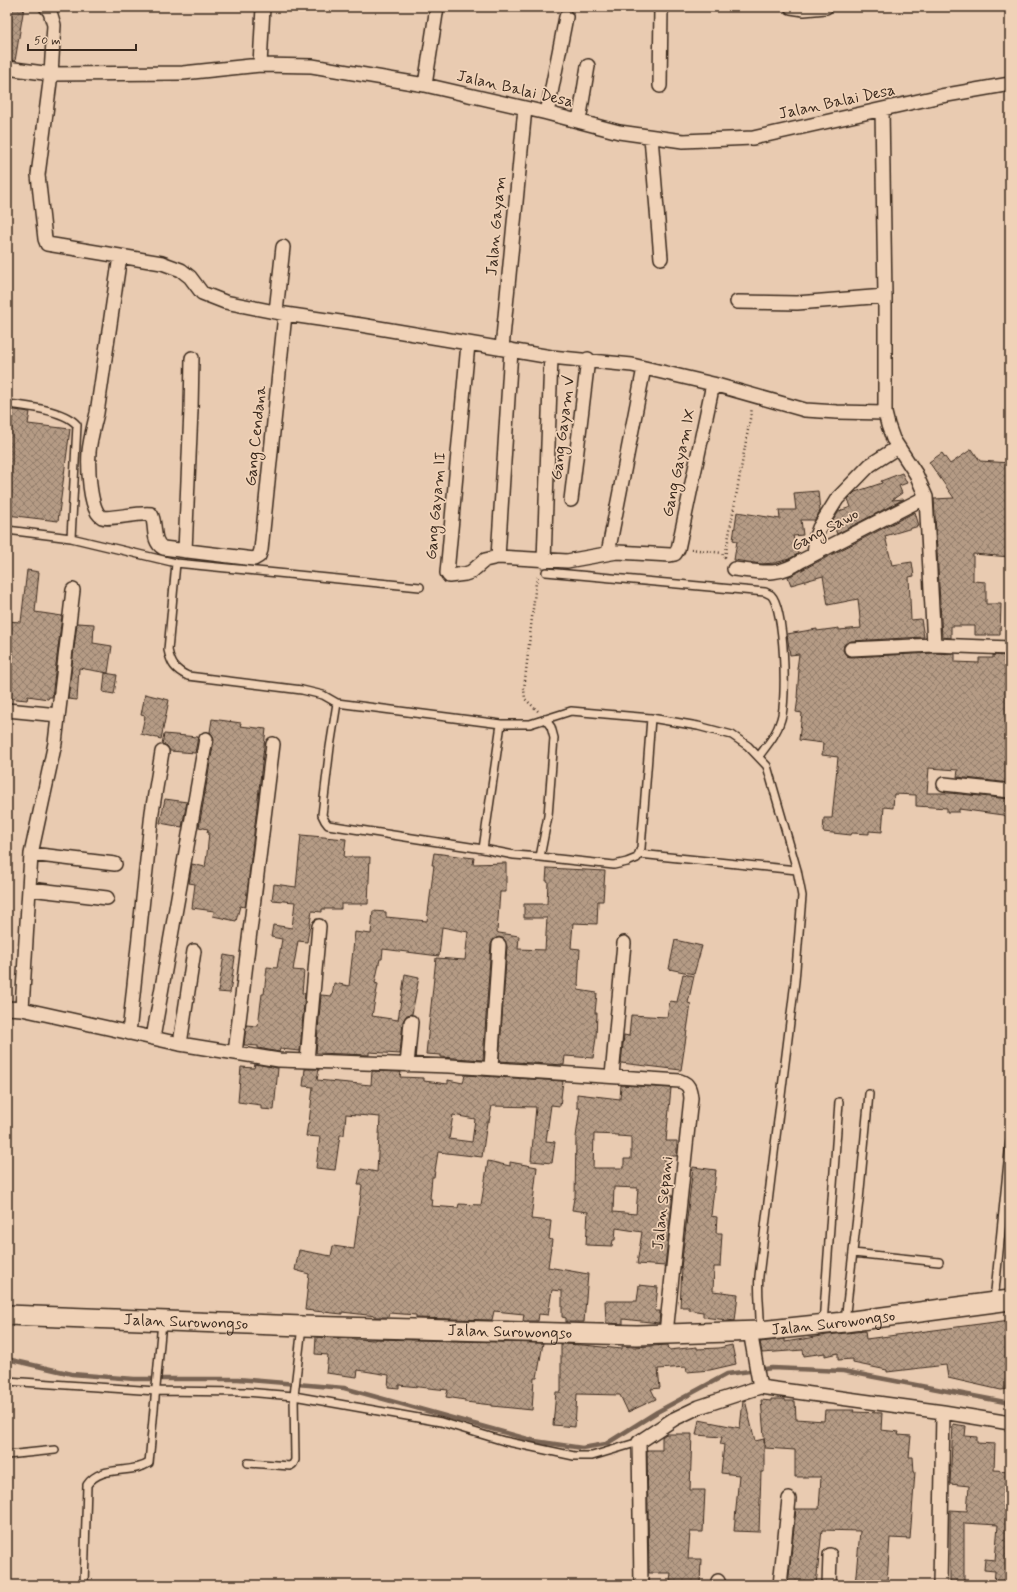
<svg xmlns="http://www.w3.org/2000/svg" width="1017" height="1592" font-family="Mynerve,sans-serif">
	<defs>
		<pattern id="building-cross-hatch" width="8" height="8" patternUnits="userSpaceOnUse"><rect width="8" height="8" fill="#b59b85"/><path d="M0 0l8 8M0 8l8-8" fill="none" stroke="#947f6c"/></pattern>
	</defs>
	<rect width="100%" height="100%" fill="#e9cbb1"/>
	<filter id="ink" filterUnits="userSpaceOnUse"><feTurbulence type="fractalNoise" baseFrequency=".025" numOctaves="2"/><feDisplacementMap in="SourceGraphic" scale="8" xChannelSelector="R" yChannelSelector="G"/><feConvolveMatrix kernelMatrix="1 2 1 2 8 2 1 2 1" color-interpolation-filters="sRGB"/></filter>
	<g filter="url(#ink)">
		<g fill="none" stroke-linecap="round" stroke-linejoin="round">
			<path stroke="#786352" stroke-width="4.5" d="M7,1359L72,1374L134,1379H238L344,1388L535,1441L582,1448L606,1444L657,1412L727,1374L772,1368L843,1371L1010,1403"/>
		</g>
		<path fill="url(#building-cross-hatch)" stroke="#3b2a1e" fill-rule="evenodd" d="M7,7H24L15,61L7,60Z
			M7,409L30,412L28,424L70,429L58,521L7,515Z
			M972,449L980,461L1010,463V557L973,554V581L986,582V604H1001L1000,635H975V626H951V638L942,637L934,499L954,498L929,462L942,453L950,464Z
			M902,473L907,483L899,486L902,493L892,500L904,499L837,534L832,522L839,511L851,507L848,499L855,492L882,483L881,481Z
			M818,491L820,511L815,520H801L803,535L793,536L798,554L789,559L775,563L761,564L734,560L737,541L733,540L737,512L780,519L779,510H796L794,493Z
			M915,512L919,526L885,536L892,565L912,562L914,576L909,577L911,620L921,619L924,637L851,641L844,645L843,650L847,656L851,657L934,653L955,654V662L979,663V658H993V655L1007,656L1008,693H1010L1008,725H1010V783L957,777L958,770L929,768L927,793H950L1010,799V816L959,809V812H947V808L916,806V795L894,794L893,808L884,807L882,832L869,831V834L852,833L851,835L823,832L824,818H832L838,757L822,755L823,743L799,740L802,713L796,712L798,698H797L799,669H797L799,654L790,655L787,634L817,629V631L839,628V630L861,628L858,599L828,605L823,576L791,585L788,577Z
			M27,570L39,572L35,612L62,616L52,697H49L48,699L28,696L27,700L7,698V621L21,622Z
			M77,623L94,624L93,643L112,646L108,673L79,668L77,700L68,699Z
			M105,673L117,675L114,694L103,692Z
			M145,694L169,700L161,739L141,734L145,716L141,715Z
			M212,719L241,723L240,726L266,729L246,902L245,907L240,906L236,921L213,916L214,911L192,908L195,884L189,883L192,864L205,867L207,854L209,832H207L208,829L199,827L214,740L213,736L210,732Z
			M164,734L198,737L195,753L170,751L167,746L162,744Z
			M165,799L187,802L182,827L160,823Z
			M301,835L346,839L344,857H370L368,904H341V909H322V912L312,911L307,942L298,941L293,970L304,971L302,993H305L300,1051L280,1049L279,1052L258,1048V1046L244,1045L246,1025L258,1026L262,994H264L267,967L277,968L282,939L271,937L273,925L292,928L295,902L272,900L274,884L296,887Z
			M434,853L474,858L473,864L506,863V892H500L497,932L499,933L519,936L518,949L545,950L547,918H524V904H547L548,881H546L547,868L605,871L603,901H598L597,924L573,923L571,948L580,949L578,985H579L578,990L597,993L595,1013H597L596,1038L593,1058L565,1056L564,1065L499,1061L507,946L504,939L499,937L493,940L491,944L483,1060L441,1057V1055L426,1054L436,958L465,960L468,932L442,927L439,956L383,949L382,959H380L375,983L378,984L372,1016L398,1020L405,974L419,977L412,1014L407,1015L403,1021L400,1054L369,1052V1055L316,1053L321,995L332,996L334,983L349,986L355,932L371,934L373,911L386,912V917L427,921L434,865H432Z
			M675,940L702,946L694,974L669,969Z
			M224,955L235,957L230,993L218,992Z
			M683,974L694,976L688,1003L691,1004L681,1070L621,1063L624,1035L629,1036L631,1015L667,1017L670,1001L677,1002Z
			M255,1064L278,1068L274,1110L261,1109V1105L238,1102L241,1067L254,1068Z
			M305,1069H319L317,1080L371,1085L372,1071L401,1072L400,1077L424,1078V1081L448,1084V1080L463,1083L465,1075L563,1081L560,1106L551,1105L546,1141L555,1142L552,1163L531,1161L536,1107L492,1106L489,1122H487L482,1157L438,1152L434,1177H432L430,1199H432L431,1206L458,1208L459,1204L481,1205L488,1161L510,1166V1162L537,1167L531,1219L551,1221L549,1239L552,1240L548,1267L588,1274L584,1322H566V1318L562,1317V1291L552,1290L548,1315L539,1314L538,1321H523L524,1314L494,1311L492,1320L416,1318V1315L389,1313L388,1317H376V1316L342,1312V1314L305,1310L309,1274L295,1270L299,1250L331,1256L333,1246L354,1249L362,1185H358L361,1169L377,1172L380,1117L346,1114L344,1135H340L335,1170L316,1168L320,1137L306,1136L308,1123H309L313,1087L303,1086ZM453,1115L475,1119L472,1142L449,1139Z
			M621,1085L671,1088L666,1141H677V1156H665L664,1194L673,1195L665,1266L637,1264L642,1232L616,1228L615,1240H613L612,1246L586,1245L588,1212L572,1210L574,1198H575L576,1137L580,1108H577V1094L620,1099ZM594,1134L618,1135V1136L631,1137V1159H624V1168H593ZM614,1187L638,1188L636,1214L613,1212Z
			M693,1167L716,1170L711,1216L717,1217L716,1233H722L720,1267H714L713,1291L738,1294L735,1321L703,1317V1312L689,1310V1307H680L682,1268H681Z
			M639,1285L658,1287L655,1311H660L659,1323L623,1319V1324L606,1323L605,1301H637Z
			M1010,1320V1389L1001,1390L948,1378L946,1365L887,1372V1370L853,1363V1359L838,1360V1353L825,1356V1353L804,1356L803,1350L762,1353L760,1342L785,1339V1342L827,1335L865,1331L866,1339Z
			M316,1337L375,1340V1339L543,1343L537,1378H534L532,1410L492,1406V1405L465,1402V1400L446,1397L448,1390L399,1385V1388L388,1387L389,1375L358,1370L357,1377L326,1373L328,1355L315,1354Z
			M561,1344L583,1345L622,1349V1346L634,1347L668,1345L669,1350L697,1347V1349L719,1348L732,1345L736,1364L710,1370L687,1372L686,1367L658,1369L660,1388L651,1389L656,1399L628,1412L620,1395L577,1394L575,1427L553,1425L556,1392H561Z
			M771,1399H785V1401H795L796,1419L824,1421L825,1410H854L853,1412L882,1413L881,1430L899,1432L898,1435L911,1436L909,1457H913L914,1472H915L910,1539L890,1538L887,1582L869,1580L868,1585H855L860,1531L822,1530L816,1585H788L796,1509H819L821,1477H795V1450L765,1448L761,1400L771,1401Z
			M745,1400L755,1441L764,1439V1472H761L759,1532L734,1531L739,1475L721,1473L724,1445L720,1444L722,1437L696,1435L699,1420L740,1428L743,1401Z
			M953,1424L966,1426L965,1436L977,1437V1443L995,1444L994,1470L1010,1471V1545L1006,1585H994L995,1571L984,1570L985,1559L995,1560L998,1525L964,1523V1585H950V1510L967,1511L969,1486L950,1484Z
			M666,1434H692L690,1490H705L703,1532H690L688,1559H701L700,1585H676V1582L670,1581L671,1573H649L647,1450H662V1437Z"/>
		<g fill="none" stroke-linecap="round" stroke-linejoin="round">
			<defs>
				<path id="lane" d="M7,404C26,406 64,410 77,425L71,538
					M7,530L71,538L176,563L420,587
					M176,563L168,650C171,664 175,670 188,676L302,690L323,695L337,703L501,724H530L571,711L651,718L698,726L732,735L748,746L767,766L797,870L802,896L795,981L759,1276C757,1294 761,1312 760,1330
					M546,572L765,592C767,593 769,594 771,595C785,609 787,700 781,719C777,734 768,744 759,756
					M337,703L330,747L322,815L325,821L328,825L483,849L514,855L540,857L548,816L554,738L551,727L545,719
					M483,849L501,724
					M639,854L797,870
					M540,857L614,865L627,862L637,858L641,848L651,718
					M853,1253L939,1262
					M994,1301L1010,1142
					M845,1321L859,1200L869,1094
					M823,1324L839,1102
					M7,1381L156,1391L246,1392L294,1396L441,1422L504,1441L574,1456H592L639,1442
					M7,1455L55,1450
					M248,1463L290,1466L293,1464L295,1460L294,1396L302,1326
					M84,1585L87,1485C101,1464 130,1475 149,1463L162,1322"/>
				<path id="street" d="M46,7L50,12L54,25L51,74L38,175L45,239L47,244L162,263L181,270L190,277L202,293L225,302L285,314L361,325L551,357L632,365L713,384L805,410L837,412L885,413
					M791,7L804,9L826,7
					M260,65L263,7
					M7,68L51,74L183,73L260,65L312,66L425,85L547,113L619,132L683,141L753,138L941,96L1010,84
					M425,85L437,7
					M660,86L661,7
					M882,110L885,296V413L888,425L893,439L916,474L926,497L934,645
					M547,113L566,17
					M579,121L588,66
					M651,137L661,258
					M120,256L97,413C94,426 90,439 89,452C88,465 89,511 102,517C110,520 138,512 151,514C157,524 151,541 163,548L254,559L259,556L261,550L285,314
					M737,302L797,303L885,296
					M276,312L283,247
					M468,344L447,573L449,576L465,574L471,572L485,560L498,557L567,561L617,552L670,555L675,554L678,549L713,384
					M502,348L525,108
					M571,500L588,359
					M185,551L191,410L192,358
					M608,553L644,368
					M814,554L816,536L819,528L837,499L870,465L898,447
					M498,557L511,350
					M544,561L551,357
					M734,569C761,572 778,577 801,561L926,497
					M851,649L934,645L1010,648
					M7,710L58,715
					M944,784L1010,791
					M31,854L115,864
					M30,889L107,898
					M7,1008L22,1009L180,1044L279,1060L450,1066L680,1081C689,1084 690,1089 691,1098L666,1333
					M22,1009L31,854L55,743L73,590
					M129,1033L152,812L162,752
					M153,1038L206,739
					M180,1044L194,951
					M235,1053L273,744
					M307,1061L319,926
					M407,1065L411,1022
					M491,1068L499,945
					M612,1076L624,943
					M750,1331L760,1387L943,1412L1010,1423
					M718,1581L719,1585
					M641,1585L639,1442L674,1419L699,1407L760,1387
					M780,1585L789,1499
					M829,1585L830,1555
					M940,1585L943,1412"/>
				<g id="secondary">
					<path id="s1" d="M7,1315L302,1326L637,1335L760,1331L845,1322L1010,1300"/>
				</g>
			</defs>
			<use href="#lane" stroke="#3b2a1e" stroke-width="10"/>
			<use href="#street" stroke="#3b2a1e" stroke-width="16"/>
			<use href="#secondary" stroke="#3b2a1e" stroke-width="22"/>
			<path stroke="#3b2a1e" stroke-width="2.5" stroke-dasharray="1 3" stroke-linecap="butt" d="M691,549L722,553L725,558
				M725,557L752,408
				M538,711L525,699L524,689L536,582L538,577"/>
			<use href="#lane" stroke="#f0d2b7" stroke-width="7"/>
			<use href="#street" stroke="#f0d2b7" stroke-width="13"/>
			<use href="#secondary" stroke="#f0d2b7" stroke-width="19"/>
		</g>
	</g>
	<g text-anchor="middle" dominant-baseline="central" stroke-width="3.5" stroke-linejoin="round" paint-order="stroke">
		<g font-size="16" fill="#3b2a1e" stroke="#f0d2b7">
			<text transform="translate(515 89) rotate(13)">Jalan Balai Desa</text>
			<text transform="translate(837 102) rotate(-12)">Jalan Balai Desa</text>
			<text transform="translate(496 226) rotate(-85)">Jalan Gayam</text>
			<text transform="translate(563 428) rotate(-83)">Gang Gayam V</text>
			<text transform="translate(256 436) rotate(-84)">Gang Cendana</text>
			<text transform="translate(679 463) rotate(-78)">Gang Gayam IX</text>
			<text transform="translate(436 506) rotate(-85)">Gang Gayam II</text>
			<text transform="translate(825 530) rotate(-28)">Gang Sawo</text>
			<text transform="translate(663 1203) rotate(-84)">Jalan Sepani</text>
			<text stroke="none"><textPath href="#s1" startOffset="179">Jalan Surowongso</textPath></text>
			<text stroke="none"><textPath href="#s1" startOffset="827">Jalan Surowongso</textPath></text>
			<text stroke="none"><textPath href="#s1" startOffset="503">Jalan Surowongso</textPath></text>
		</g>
	</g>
	<rect width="1017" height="1592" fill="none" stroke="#f0d2b7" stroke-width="24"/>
	<rect x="12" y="12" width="993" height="1568" fill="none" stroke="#3b2a1e" stroke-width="1.5" filter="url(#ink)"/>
	<path d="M28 44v6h108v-6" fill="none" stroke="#3b2a1e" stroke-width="2"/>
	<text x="34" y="44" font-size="12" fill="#3b2a1e" stroke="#f0d2b7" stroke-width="3" paint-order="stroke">50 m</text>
</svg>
